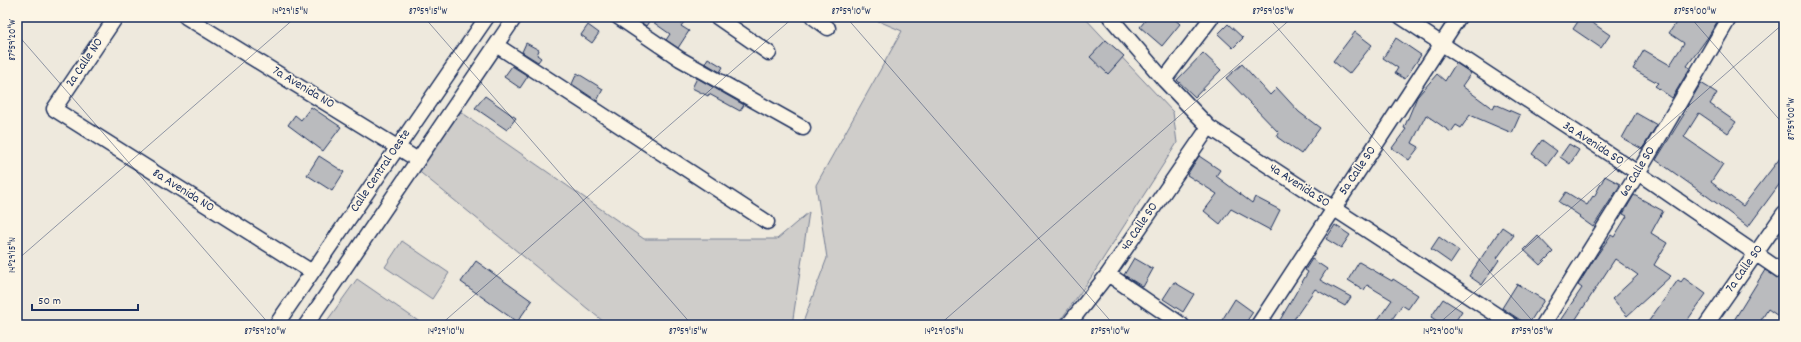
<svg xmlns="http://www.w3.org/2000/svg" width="1801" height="342" font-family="Dekko,sans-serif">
	<rect width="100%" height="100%" fill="#eee9dd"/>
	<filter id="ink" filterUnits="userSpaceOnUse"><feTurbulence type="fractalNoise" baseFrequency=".025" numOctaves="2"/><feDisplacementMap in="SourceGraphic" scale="8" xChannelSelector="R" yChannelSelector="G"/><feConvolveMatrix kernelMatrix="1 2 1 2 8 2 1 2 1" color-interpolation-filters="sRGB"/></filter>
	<g filter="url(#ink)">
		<path fill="#cfcdca" stroke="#757e94" d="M869,17H1084L1173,112L1177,143L1090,279L1057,325H802L827,258L816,185L902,31Z
			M461,112L644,239H777L809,212L792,325H602L604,322L416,169Z
			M402,241L449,273L432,299L385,267Z
			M357,279L424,325H324Z"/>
		<path fill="#babbbe" stroke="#1b2f5e" d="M633,17H688L681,26L689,31L678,48L666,40L670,34L650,20L646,26Z
			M1148,17H1172L1180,24L1162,46L1140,27Z
			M1581,17H1584L1610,35L1601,48L1573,29Z
			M1680,17H1720L1708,37L1687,66L1690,68L1672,98L1655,86L1658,83L1633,69L1644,50L1670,65L1684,43L1669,33Z
			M1228,24L1243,38L1233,48L1218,34Z
			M588,25L599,33L592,43L581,35Z
			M1355,32L1372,45L1349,74L1333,61Z
			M1396,38L1421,55L1405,79L1395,73L1398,68L1383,58Z
			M1106,40L1124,56L1108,74L1090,57Z
			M526,43L539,50L537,55L541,58L538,62L522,52Z
			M1203,53L1221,70L1195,97L1177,80Z
			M708,58L723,67L720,72L705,63Z
			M1456,63L1471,73L1462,86L1493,109L1495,104L1520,115L1512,133L1470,115L1461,128L1456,125L1451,132L1426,115L1412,143L1419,147L1409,160L1392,148L1406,129L1404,128L1417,97L1437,74L1445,81Z
			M1242,64L1270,95L1277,88L1299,112L1320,128L1301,154L1277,137L1279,133L1226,78Z
			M512,66L528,76L520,88L504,77Z
			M577,73L603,89L597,101L572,84Z
			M697,78L744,105L740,111L709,94L708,96L692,88Z
			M1701,83L1717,93L1710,104L1736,122L1728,133L1699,113L1684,137L1723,164L1711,182L1743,206L1784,153V178L1748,227L1707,196L1656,160L1688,108L1687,107Z
			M485,96L516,118L507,130L475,108Z
			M311,107L341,127L323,151L288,125L295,115L301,120Z
			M1636,113L1657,125L1642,149L1622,138Z
			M1542,140L1557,151L1547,165L1532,154Z
			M1569,144L1579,150L1570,164L1560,157Z
			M319,156L344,172L332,191L307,175Z
			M1199,156L1220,170L1216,176L1252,203L1255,197L1280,210L1270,230L1231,209L1220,224L1204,211L1217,194L1187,175Z
			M1605,176L1620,184L1619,187L1593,227L1579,217L1580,216L1559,202L1566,192L1587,205L1593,196L1594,197Z
			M1634,195L1663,211L1651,233L1667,243L1654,265L1671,276L1627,316L1612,299L1638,275L1615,259L1572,325H1557L1582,288L1578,285L1593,261L1611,235L1614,237L1627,216L1623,214Z
			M1335,225L1350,235L1341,248L1326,239Z
			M1502,227L1514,235L1497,258L1499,260L1482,285L1469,276Z
			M1538,236L1553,252L1540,265L1524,250Z
			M1439,237L1459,251L1451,263L1431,249Z
			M1134,258L1153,269L1143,287L1124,275Z
			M1312,259L1327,269L1320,280L1351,297L1345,306L1315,289L1290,325H1277L1308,272L1305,270Z
			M476,261L532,301L517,322L461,282Z
			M1359,262L1392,281L1393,279L1418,295L1408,309L1402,305L1388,325H1374L1392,300L1367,285L1364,290L1348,280Z
			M1765,270L1784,281V320L1768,309L1758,325H1731Z
			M1684,278L1706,294L1684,325H1646L1678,280L1681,282Z
			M1174,282L1194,294L1183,312L1163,299Z
			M1517,284L1544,300L1528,325L1502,308Z
			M1235,299L1253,312L1244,325H1219Z
			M1443,299L1462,311L1453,325H1443L1431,317Z"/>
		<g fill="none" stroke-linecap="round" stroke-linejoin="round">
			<defs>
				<path id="minor" d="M116,17L54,109L312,272
					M186,17L418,160
					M618,17L680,59L803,128
					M717,17L769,53
					M813,17L828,28
					M1110,17L1164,80L1209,127L1512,325
					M1401,17L1638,173L1784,273
					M496,45L767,222
					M1164,80L1212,17
					M1108,274L1182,325
					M276,325L487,17
					M306,325L515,17
					M1068,325L1108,274L1209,127
					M1258,325L1459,17
					M1543,325L1638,173L1730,17
					M1706,325L1784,213"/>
			</defs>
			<use href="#minor" stroke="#1b2f5e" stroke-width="17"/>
			<use href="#minor" stroke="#fcf5e5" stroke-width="14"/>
		</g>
	</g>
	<path fill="none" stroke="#1b2f5e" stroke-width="1" stroke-opacity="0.45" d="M424,17L692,325M846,17L1114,325M1268,17L1536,325M1690,17L1784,125M17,34L270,325M17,260L296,17M440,325L794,17M939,325L1293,17M1437,325L1784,23"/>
	<g text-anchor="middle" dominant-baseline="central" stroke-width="3.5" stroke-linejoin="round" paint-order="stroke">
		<g font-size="13" fill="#1b2f5e" stroke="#fcf5e5">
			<text transform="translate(85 63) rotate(-56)">2a Calle NO</text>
			<text transform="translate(303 88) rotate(31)">7a Avenida NO</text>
			<text transform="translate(1593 144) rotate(33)">3a Avenida SO</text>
			<text transform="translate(381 171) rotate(-56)">Calle Central Oeste</text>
			<text transform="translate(1358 171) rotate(-56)">5a Calle SO</text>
			<text transform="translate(1638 172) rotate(-59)">6a Calle SO</text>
			<text transform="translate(1299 186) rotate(33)">4a Avenida SO</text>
			<text transform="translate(183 191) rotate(32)">8a Avenida NO</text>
			<text transform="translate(1140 227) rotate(-56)">4a Calle SO</text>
			<text transform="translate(1745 269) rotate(-55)">7a Calle SO</text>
		</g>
	</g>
	<rect width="1801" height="342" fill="none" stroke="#fcf5e5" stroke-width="44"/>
	<path d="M32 304v6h106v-6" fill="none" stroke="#1b2f5e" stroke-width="2"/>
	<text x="38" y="304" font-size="12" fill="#1b2f5e" stroke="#fcf5e5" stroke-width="3" paint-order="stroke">50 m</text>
	<rect x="22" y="22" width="1757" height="298" fill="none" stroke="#1b2f5e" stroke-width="1.5"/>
	<g font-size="10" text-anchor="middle" fill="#1b2f5e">
		<text x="290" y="14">14°29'15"N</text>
		<text x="428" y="14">87°59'15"W</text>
		<text x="851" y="14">87°59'10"W</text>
		<text x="1273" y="14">87°59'05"W</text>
		<text x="1695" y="14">87°59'00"W</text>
		<text transform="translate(11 40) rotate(-90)" y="4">87°59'20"W</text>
		<text transform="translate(1790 119) rotate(-90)" y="4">87°59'00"W</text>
		<text transform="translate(11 255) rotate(-90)" y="4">14°29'15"N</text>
		<text x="265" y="334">87°59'20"W</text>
		<text x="446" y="334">14°29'10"N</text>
		<text x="688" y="334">87°59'15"W</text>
		<text x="944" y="334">14°29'05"N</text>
		<text x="1110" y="334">87°59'10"W</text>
		<text x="1443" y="334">14°29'00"N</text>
		<text x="1532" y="334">87°59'05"W</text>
	</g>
</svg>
